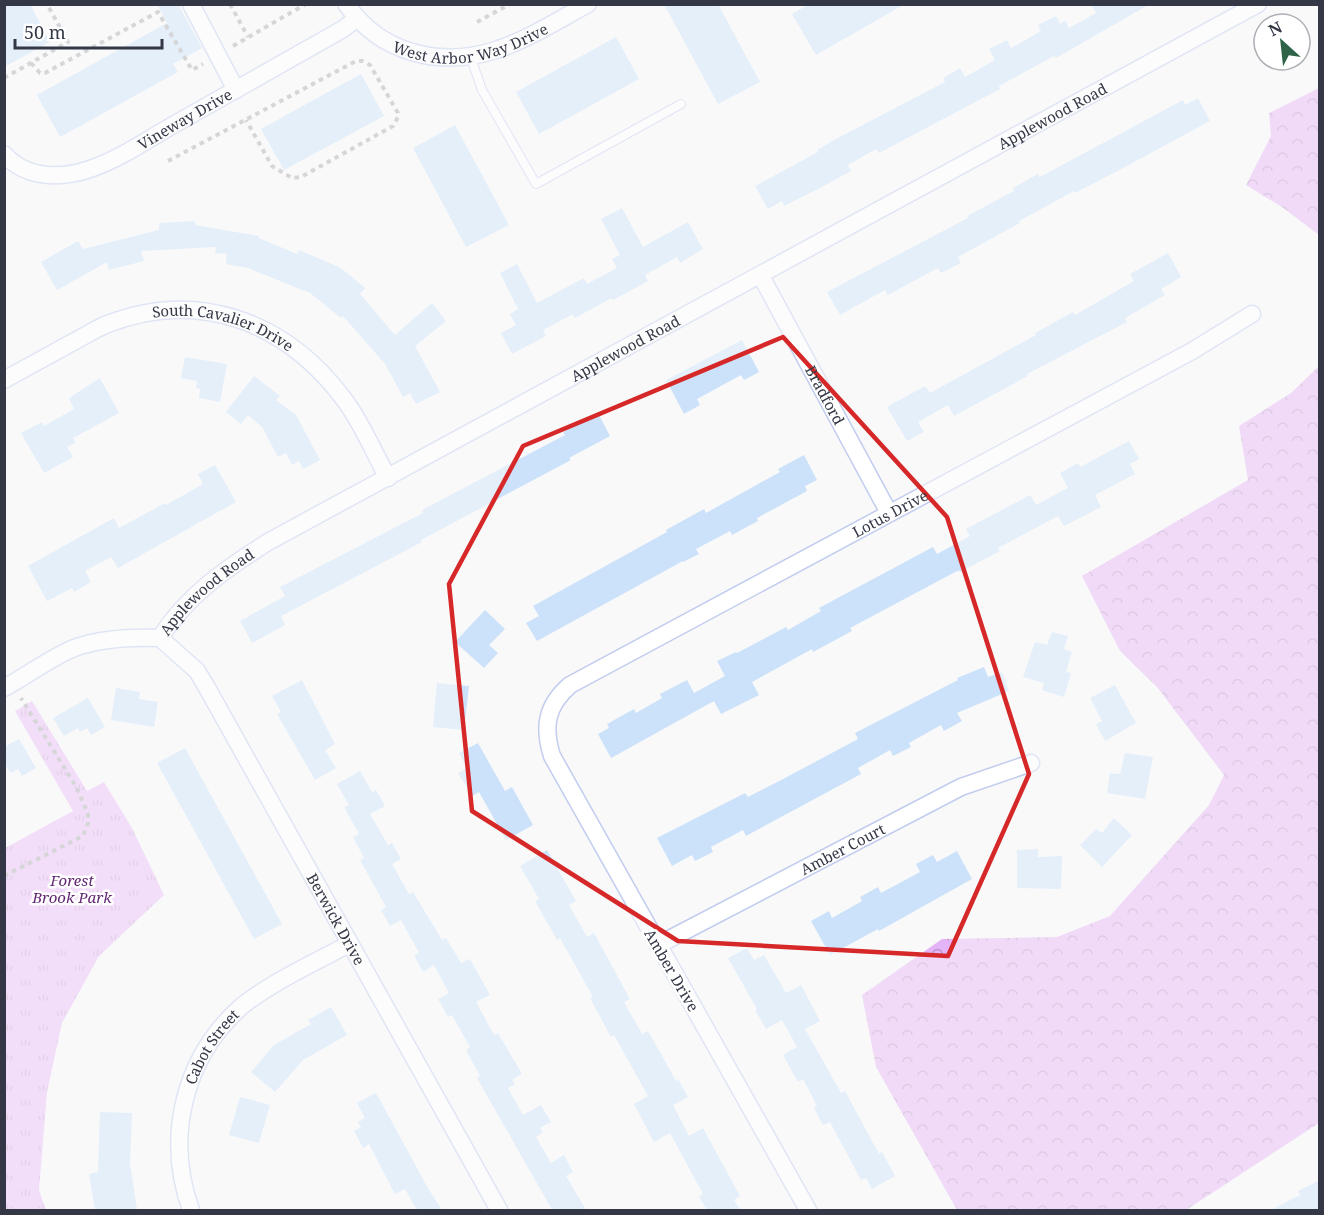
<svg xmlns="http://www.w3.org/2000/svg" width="1324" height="1215" font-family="'Noto Serif',serif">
	<defs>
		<pattern id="forest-crowns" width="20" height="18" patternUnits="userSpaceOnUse" patternTransform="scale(1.5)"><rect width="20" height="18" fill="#e5b4f6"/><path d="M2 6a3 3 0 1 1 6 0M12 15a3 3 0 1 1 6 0" fill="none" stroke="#ba93c9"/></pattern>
		<pattern id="park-tufts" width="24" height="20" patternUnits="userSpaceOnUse" patternTransform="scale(1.5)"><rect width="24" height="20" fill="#ebbdfb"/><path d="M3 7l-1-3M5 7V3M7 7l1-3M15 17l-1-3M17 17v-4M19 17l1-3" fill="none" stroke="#caa3d8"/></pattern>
	</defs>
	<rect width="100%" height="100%" fill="#f9f9f9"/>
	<path fill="url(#forest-crowns)" d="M1319,88V235L1282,207L1246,185L1271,136L1269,113Z
		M1319,366V1123L1186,1210H957L876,1067L862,995L942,939L1057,937L1110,916L1209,805L1224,775L1157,687L1120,651L1082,576L1248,480L1239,426L1291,393Z"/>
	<path fill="url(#park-tufts)" d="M32,701L87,791L104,782L132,828L164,895L99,956L62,1023L47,1092L39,1190L46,1210H5V848L73,811L15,711Z"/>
	<path fill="#cbe2fa" d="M4,4H30L50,42L4,67Z
		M157,4H178L202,48L173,64L178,72L60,137L37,95L167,23Z
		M664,4H718L760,82L718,104Z
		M809,4H905L816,55L792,14Z
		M1091,4H1150L1056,58L1054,56L999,86L1000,89L879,153L876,149L848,165L851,171L818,189L784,206L782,201L768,209L755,186L818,152L817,150L834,140L945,82L943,78L960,68L965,77L995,60L989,49L1007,40L1011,48L1041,31L1038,25L1056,16L1060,24L1065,21L1069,28L1096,13Z
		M616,37L639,79L539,134L516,92Z
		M361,74L384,116L284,170L261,129Z
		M1198,98L1210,121L1125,167L1075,193L1074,191L1019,221L1020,223L958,257L961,263L941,273L938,268L888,295L885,290L840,315L827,292L968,218L967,216L1014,191L1013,188L1038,174L1040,177L1183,100L1185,105Z
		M455,125L509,225L466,247L413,148Z
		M622,208L643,247L688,222L703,249L680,263L677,257L645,275L648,281L613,300L612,298L575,318L573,314L543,330L546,336L512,354L501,333L516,325L510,314L518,309L500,273L517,264L537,303L584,278L587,284L617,268L612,259L620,255L601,219Z
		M195,221V225L259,236V238L297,254L299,250L341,268L365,288L360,294L395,335L432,303L446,321L415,346L440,392L416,404L410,393L403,397L385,364L343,316L341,318L310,293L248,268L226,264L227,254L215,253L216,247L141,251L144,261L109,270L107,262L57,290L41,262L78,241L83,249L159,230V223Z
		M1168,253L1181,277L1161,289L1165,295L1125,318L1127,322L1027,374L1028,376L954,416L948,405L918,422L924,432L907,441L887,407L925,386L930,393L1036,335L1035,333L1073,312L1075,315L1134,281L1130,274Z
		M742,340L759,372L744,380L741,375L697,399L700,405L684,414L666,380Z
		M185,357L227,364L220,402L199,398L200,389L196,388L197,381L181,378Z
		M254,376L280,396L276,400L296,415L320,460L303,469L299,461L292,465L286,453L278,457L262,427L248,415L241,424L226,412Z
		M100,378L119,413L73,438L75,443L67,447L73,457L44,473L21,433L42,422L44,426L74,409L69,398Z
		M598,413L610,436L569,458L571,460L421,540L422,542L281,616L285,625L252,643L240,621L285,596L280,587L423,513L422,510L565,435L563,432Z
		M1129,441L1139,459L1130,464L1135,474L1095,495L1101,507L1064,526L1058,516L998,548L1000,551L960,572L959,570L850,628L852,631L813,652L812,649L752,682L759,695L721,714L714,701L611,758L598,734L609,728L607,724L634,709L636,713L662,698L660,694L687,680L694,693L725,676L717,661L736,652L737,653L786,627L788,630L821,611L819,608L933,547L937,554L970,536L966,529L1030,495L1036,505L1068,488L1060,473L1078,463L1080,467Z
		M804,455L817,480L805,486L807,491L757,518L758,521L732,535L730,531L696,549L699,554L683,562V561L537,641L526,623L539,616L533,606L667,532L666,530L704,509L706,513L780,472L778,469Z
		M215,465L236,502L118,568L111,557L85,571L91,582L74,592L72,588L47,601L28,566L114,518L119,528L165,503L166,505L203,484L198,474Z
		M485,610L505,629L489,645L498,653L484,668L455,642Z
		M1052,632L1068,636L1064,649L1072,652L1066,672L1071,673L1064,697L1042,690L1044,683L1023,677L1035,642L1047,645Z
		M984,667L988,677L1002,672L1009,691L957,713L962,721L944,731L941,725L909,743L911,747L893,756L890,750L858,768L861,774L746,836L743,830L711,847L713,852L695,861L692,855L672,866L657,838L745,793L748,797L785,778L858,739L855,733L958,680L957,678Z
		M302,680L335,744L325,750L336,768L315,780L277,714L281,712L272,696Z
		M437,683L469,686L464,730L433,727Z
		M1115,685L1136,723L1105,741L1096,724L1102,721L1090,698Z
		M116,688L140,692L139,699L158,702L154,727L111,720Z
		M88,698L105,727L91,735L87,728L80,732L78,728L64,736L53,718Z
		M19,739L36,768L22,776L18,769L11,773L4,763V747Z
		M478,743L505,791L512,787L533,825L506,840L479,792L472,796L458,773L467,768L459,753Z
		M185,748L282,924L254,939L157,763Z
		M1125,753L1153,757L1145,799L1107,793L1110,773L1120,774Z
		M360,771L372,792L376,790L385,806L370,814L388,845L392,843L401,859L392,864L409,894L413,892L442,940L446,938L461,963L470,959L490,995L476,1002L494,1035L498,1033L522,1074L512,1080L515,1084L508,1088L523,1115L541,1105L551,1122L540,1128L543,1132L536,1137L551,1163L564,1155L573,1172L566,1176L586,1210H554L551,1208L477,1078L480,1076L466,1050L470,1047L452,1015L448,1017L438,999L449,993L434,965L423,972L414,955L419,953L401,920L390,926L381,910L386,907L360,860L364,858L353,837L359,834L344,807L349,805L337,784Z
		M1114,818L1132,835L1102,867L1080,845L1096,829L1102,833Z
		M1038,849V857L1062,856L1061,889L1017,888V850Z
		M547,850L576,901L569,905L587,937L594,933L630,999L624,1002L642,1034L648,1031L676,1081L678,1079L688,1097L673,1105L689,1136L703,1128L740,1196L734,1200L740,1210H707L699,1196L703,1194L670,1133L654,1142L634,1104L648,1096L614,1035L611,1037L590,998L593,997L560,938L557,940L535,901L539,899L520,866Z
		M957,851L972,879L879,931L878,929L830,955L811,921L829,911L832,918L862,901L860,897L878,887L881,893L920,872L916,864L933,855L937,862Z
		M747,948L754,960L764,955L786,993L801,985L820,1021L805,1029L841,1093L845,1091L879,1154L882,1152L895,1176L872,1189L866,1178L861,1180L830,1122L823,1125L814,1108L817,1106L803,1079L798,1082L783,1055L797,1047L782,1020L766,1029L755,1010L757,1009L728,958Z
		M331,1007L347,1035L303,1060L275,1092L251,1072L274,1045L311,1024L308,1020Z
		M376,1093L429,1190L442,1210H417L405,1189L395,1194L369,1144L363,1148L354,1131L361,1127L358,1122L365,1118L357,1103Z
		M240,1097L270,1105L259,1143L229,1135Z
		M100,1112L132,1113L130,1164L137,1209L95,1210L89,1174L98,1172Z
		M1320,1180V1210H1271L1300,1195L1298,1191Z"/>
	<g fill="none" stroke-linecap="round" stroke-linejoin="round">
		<defs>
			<path id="service" d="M471,58L482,90L536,184L681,104"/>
			<g id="minor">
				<path d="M191,4L236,90"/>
				<path id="s1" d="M346,4C363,28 384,44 412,52C480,72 531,35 588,4"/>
				<path id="s2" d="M4,154C26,179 61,179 90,169C120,159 148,139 175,124C231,92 287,61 343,29L356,19"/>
				<path id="s3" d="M761,276L889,513"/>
				<path id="s4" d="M4,380C27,367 50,355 73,342C83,337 94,330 105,325C197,288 285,321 343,398C360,419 374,453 388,478"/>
				<path id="s5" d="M160,638L197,671L206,686L499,1210"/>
				<path id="s6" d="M4,688C27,676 54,655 77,647C103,638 133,637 160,638C186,596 227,568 268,542L1258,4"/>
				<path id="s7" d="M658,945L961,787L1031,763"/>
				<path id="s8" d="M191,1210C165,1138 183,1058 242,1006C270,983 316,962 349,944"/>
				<path id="s9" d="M808,1210L552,756C543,727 546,706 570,685L1192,351L1252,314"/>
			</g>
		</defs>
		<use href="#service" stroke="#c2ccef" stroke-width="10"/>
		<use href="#minor" stroke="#c2ccef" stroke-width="19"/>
		<path stroke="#abacb2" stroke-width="4" stroke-dasharray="4.5 4.5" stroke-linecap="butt" d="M230,4L248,37
			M477,22L510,4
			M233,46L306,4
			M31,63L40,73H45L158,12L192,70L203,64
			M4,78L68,42L47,4
			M168,161L356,61H362L370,65L398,113V117L393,126L301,177L292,178L272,166L246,120
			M4,876L83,836L88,823V813L75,785L21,698"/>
		<use href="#service" stroke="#fff" stroke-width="8"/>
		<use href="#minor" stroke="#fff" stroke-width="16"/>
	</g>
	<path d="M0 0H1324V1215H0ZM783,337L947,517L1029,774L948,956L678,941L472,811L449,584L523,446Z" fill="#f9f9f9" fill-opacity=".55" fill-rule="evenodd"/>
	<path fill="none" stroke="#d62828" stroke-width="4.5" stroke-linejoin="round" d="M783,337L947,517L1029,774L948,956L678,941L472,811L449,584L523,446Z"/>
	<g text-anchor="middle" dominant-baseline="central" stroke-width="5" stroke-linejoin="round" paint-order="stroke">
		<g font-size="15" fill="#343846" stroke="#fff">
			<text stroke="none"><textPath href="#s1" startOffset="144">West Arbor Way Drive</textPath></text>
			<text stroke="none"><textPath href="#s6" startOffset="1206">Applewood Road</textPath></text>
			<text stroke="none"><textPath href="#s2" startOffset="200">Vineway Drive</textPath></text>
			<text stroke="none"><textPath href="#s4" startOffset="238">South Cavalier Drive</textPath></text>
			<text stroke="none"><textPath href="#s6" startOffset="720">Applewood Road</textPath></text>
			<text stroke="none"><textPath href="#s3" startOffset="135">Bradford</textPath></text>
			<text stroke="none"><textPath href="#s9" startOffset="963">Lotus Drive</textPath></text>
			<text stroke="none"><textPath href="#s6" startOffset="234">Applewood Road</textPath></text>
			<text stroke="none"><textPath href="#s7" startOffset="208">Amber Court</textPath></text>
			<text stroke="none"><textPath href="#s5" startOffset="334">Berwick Drive</textPath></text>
			<text transform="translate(672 970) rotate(60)">Amber Drive</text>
			<text stroke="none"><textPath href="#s8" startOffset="172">Cabot Street</textPath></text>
		</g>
		<g font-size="15" font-style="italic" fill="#612773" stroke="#fff">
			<text x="72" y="880">Forest<tspan x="72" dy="17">Brook Park</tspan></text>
		</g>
	</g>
	<rect width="1324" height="1215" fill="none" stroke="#343846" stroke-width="12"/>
	<g transform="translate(1282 42) rotate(333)"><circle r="28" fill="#ffffff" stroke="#aeafb5" stroke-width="1.5"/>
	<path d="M0-4.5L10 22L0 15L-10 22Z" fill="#2e6348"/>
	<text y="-9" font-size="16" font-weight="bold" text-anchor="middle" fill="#343846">N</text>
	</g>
	<path d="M15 39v9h147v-9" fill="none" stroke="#343846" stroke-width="3"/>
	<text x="24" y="39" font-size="18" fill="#343846" stroke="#ffffff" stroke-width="4.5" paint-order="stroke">50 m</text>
</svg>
